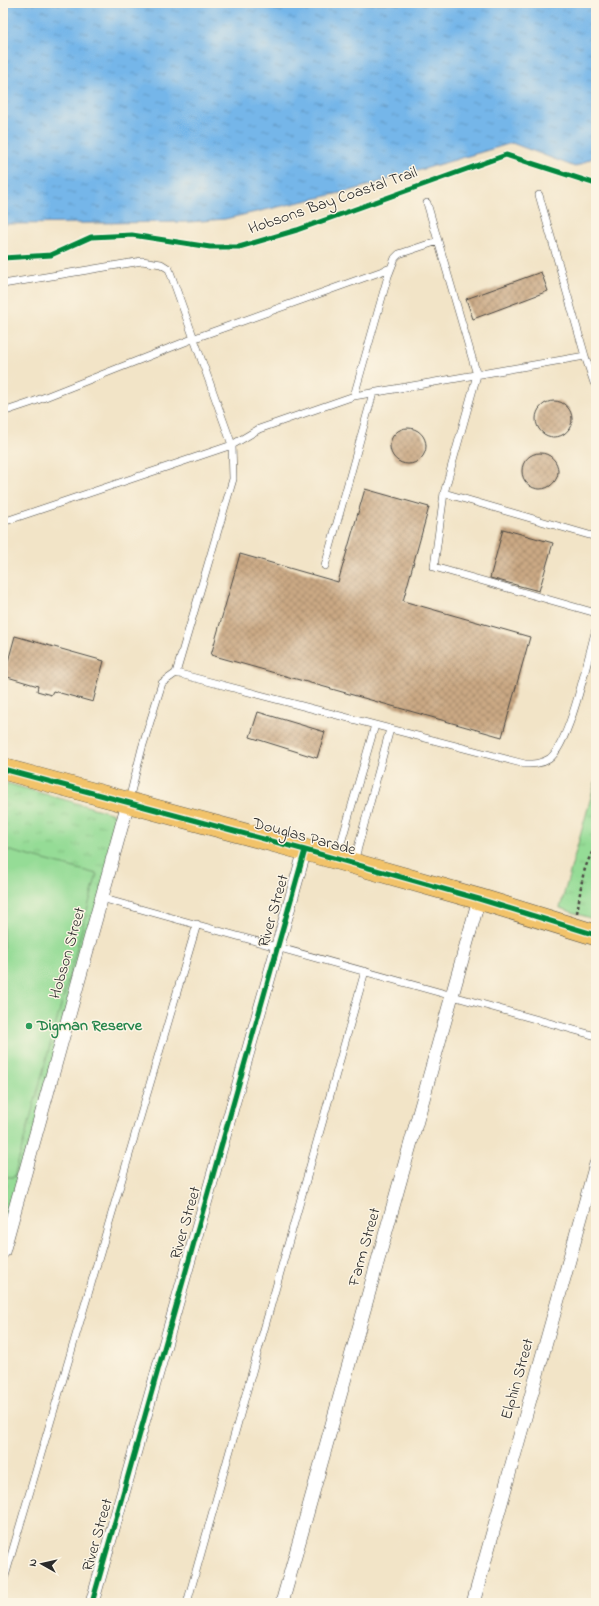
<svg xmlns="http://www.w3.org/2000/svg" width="599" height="1606" font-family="'Indie Flower',sans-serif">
	<defs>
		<pattern id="grass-tufts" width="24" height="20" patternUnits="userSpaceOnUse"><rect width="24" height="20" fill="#95dc96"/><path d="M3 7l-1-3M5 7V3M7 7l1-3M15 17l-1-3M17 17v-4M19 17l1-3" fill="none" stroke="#81bd81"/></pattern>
		<pattern id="water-ripples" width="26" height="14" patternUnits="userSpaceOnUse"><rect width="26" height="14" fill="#75b6e9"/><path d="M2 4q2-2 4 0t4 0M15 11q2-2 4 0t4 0" fill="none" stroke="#6094bd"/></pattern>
		<pattern id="building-cross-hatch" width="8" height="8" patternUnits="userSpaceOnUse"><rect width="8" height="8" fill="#cba984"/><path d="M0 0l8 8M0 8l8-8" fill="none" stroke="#a58a6c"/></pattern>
	</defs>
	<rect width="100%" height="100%" fill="#fcf5e5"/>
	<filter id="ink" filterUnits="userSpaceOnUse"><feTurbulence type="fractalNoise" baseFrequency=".025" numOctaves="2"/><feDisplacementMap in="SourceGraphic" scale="8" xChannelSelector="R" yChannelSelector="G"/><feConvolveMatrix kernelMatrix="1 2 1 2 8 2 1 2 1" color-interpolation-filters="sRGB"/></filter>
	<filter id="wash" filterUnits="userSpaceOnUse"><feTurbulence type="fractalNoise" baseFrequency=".012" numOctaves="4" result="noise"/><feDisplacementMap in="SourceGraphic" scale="16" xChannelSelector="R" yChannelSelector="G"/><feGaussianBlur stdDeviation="0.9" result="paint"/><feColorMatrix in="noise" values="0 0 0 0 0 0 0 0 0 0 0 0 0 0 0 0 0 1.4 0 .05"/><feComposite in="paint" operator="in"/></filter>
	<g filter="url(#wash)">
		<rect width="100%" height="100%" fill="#f2e4c7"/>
		<path fill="url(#grass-tufts)" stroke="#608460" d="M596,779V920L560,908Z
			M3,782L125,817L3,1250Z"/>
		<path fill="#95dc96" stroke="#608460" d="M3,849L97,874L14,1177H3Z"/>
		<path fill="url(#water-ripples)" stroke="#50708a" d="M3,3H596V156L575,167L512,143L353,190L225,219L189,222L3,224Z"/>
		<g id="blocks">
			<path fill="url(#building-cross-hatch)" d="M541,272L548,291L473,319L466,299Z
				M536 419a18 18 0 1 1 36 0a18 18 0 1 1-36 0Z
				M390 446a18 18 0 1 1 36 0a18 18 0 1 1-36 0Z
				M522 471a18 18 0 1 1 36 0a18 18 0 1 1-36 0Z
				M365,489L429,507L403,601L530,637L502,737L211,655L240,554L338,582Z
				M503,529L553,543L539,591L490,578Z
				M15,636L104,661L93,702L53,691L51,695L37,691L38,686L4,676Z
				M258,712L325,732L317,758L250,737Z"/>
		</g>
	</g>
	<g filter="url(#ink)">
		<use href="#blocks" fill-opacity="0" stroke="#494742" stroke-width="1"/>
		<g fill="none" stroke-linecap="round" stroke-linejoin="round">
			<defs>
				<path id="lane" d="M539,195L585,356
					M427,203L477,375L444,493L596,537
					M3,284L142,261L161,264L169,269L232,445L233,479L176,673L162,683L142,748L129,800
					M354,396L388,276L395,258L399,254L438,241
					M3,412L30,403L195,338L391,268
					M444,493L434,567L596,613
					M3,522L232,445L259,429L354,396L585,356L594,383L596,384
					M325,566L373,393
					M176,673L525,764C533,764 541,764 549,759C570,744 588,657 596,629
					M337,857L375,725
					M354,862L390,729
					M101,898L596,1036
					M3,1583L197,924
					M187,1603L365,971"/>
				<path id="street" d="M3,1252L128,803
					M92,1603L305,850
					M282,1603L479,899
					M473,1603L596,1164"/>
				<path id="primary" d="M3,769L305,850L479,899L596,935"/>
			</defs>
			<use href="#lane" stroke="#494742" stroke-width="8"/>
			<use href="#street" stroke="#494742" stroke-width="14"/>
			<use href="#primary" stroke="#494742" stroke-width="22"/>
			<path stroke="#494742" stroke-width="2.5" stroke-dasharray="3 3" stroke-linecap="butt" d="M577,913C579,902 580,891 582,881C584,868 590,856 596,845"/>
			<use href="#lane" stroke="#fff" stroke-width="7"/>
			<use href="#street" stroke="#fff" stroke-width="13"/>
			<use href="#primary" stroke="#f2c36a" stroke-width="21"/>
			<defs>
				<path id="cycleway" d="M3,258L51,255L91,237L132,235L210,247H239L297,230L506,155L596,184
					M3,769L305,850L479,899L596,935
					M92,1603L305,850"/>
			</defs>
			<use href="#cycleway" stroke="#fcf5e5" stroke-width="8"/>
			<use href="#cycleway" stroke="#00873e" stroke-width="5"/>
		</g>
	</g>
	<circle fill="#2e9e5b" stroke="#fcf5e5" stroke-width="1.5" cx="29" cy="1026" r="4"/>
	<g text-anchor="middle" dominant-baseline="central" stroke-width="3" stroke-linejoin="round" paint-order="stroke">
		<g font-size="16" fill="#2b2b2b" stroke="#fcf5e5">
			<text transform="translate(333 201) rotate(-19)">Hobsons Bay Coastal Trail</text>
			<text transform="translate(304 837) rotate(15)">Douglas Parade</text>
			<text transform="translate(274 911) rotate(-74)">River Street</text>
			<text transform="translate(68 953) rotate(-74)">Hobson Street</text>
			<text transform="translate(186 1223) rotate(-74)">River Street</text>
			<text transform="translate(365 1247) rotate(-74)">Farm Street</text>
			<text transform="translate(518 1379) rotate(-74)">Elphin Street</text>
			<text transform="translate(98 1535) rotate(-74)">River Street</text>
		</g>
		<g font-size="16" font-weight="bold" fill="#27864d" stroke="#fcf5e5" text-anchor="start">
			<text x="37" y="1026">Digman Reserve</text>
		</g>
	</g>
	<rect width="599" height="1606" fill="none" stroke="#fcf5e5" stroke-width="16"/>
	<g transform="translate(42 1564) rotate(278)" stroke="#fcf5e5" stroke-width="3" paint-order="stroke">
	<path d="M0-3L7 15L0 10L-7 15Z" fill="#2b2b2b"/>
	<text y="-6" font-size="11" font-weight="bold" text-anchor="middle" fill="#2b2b2b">N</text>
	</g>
</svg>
